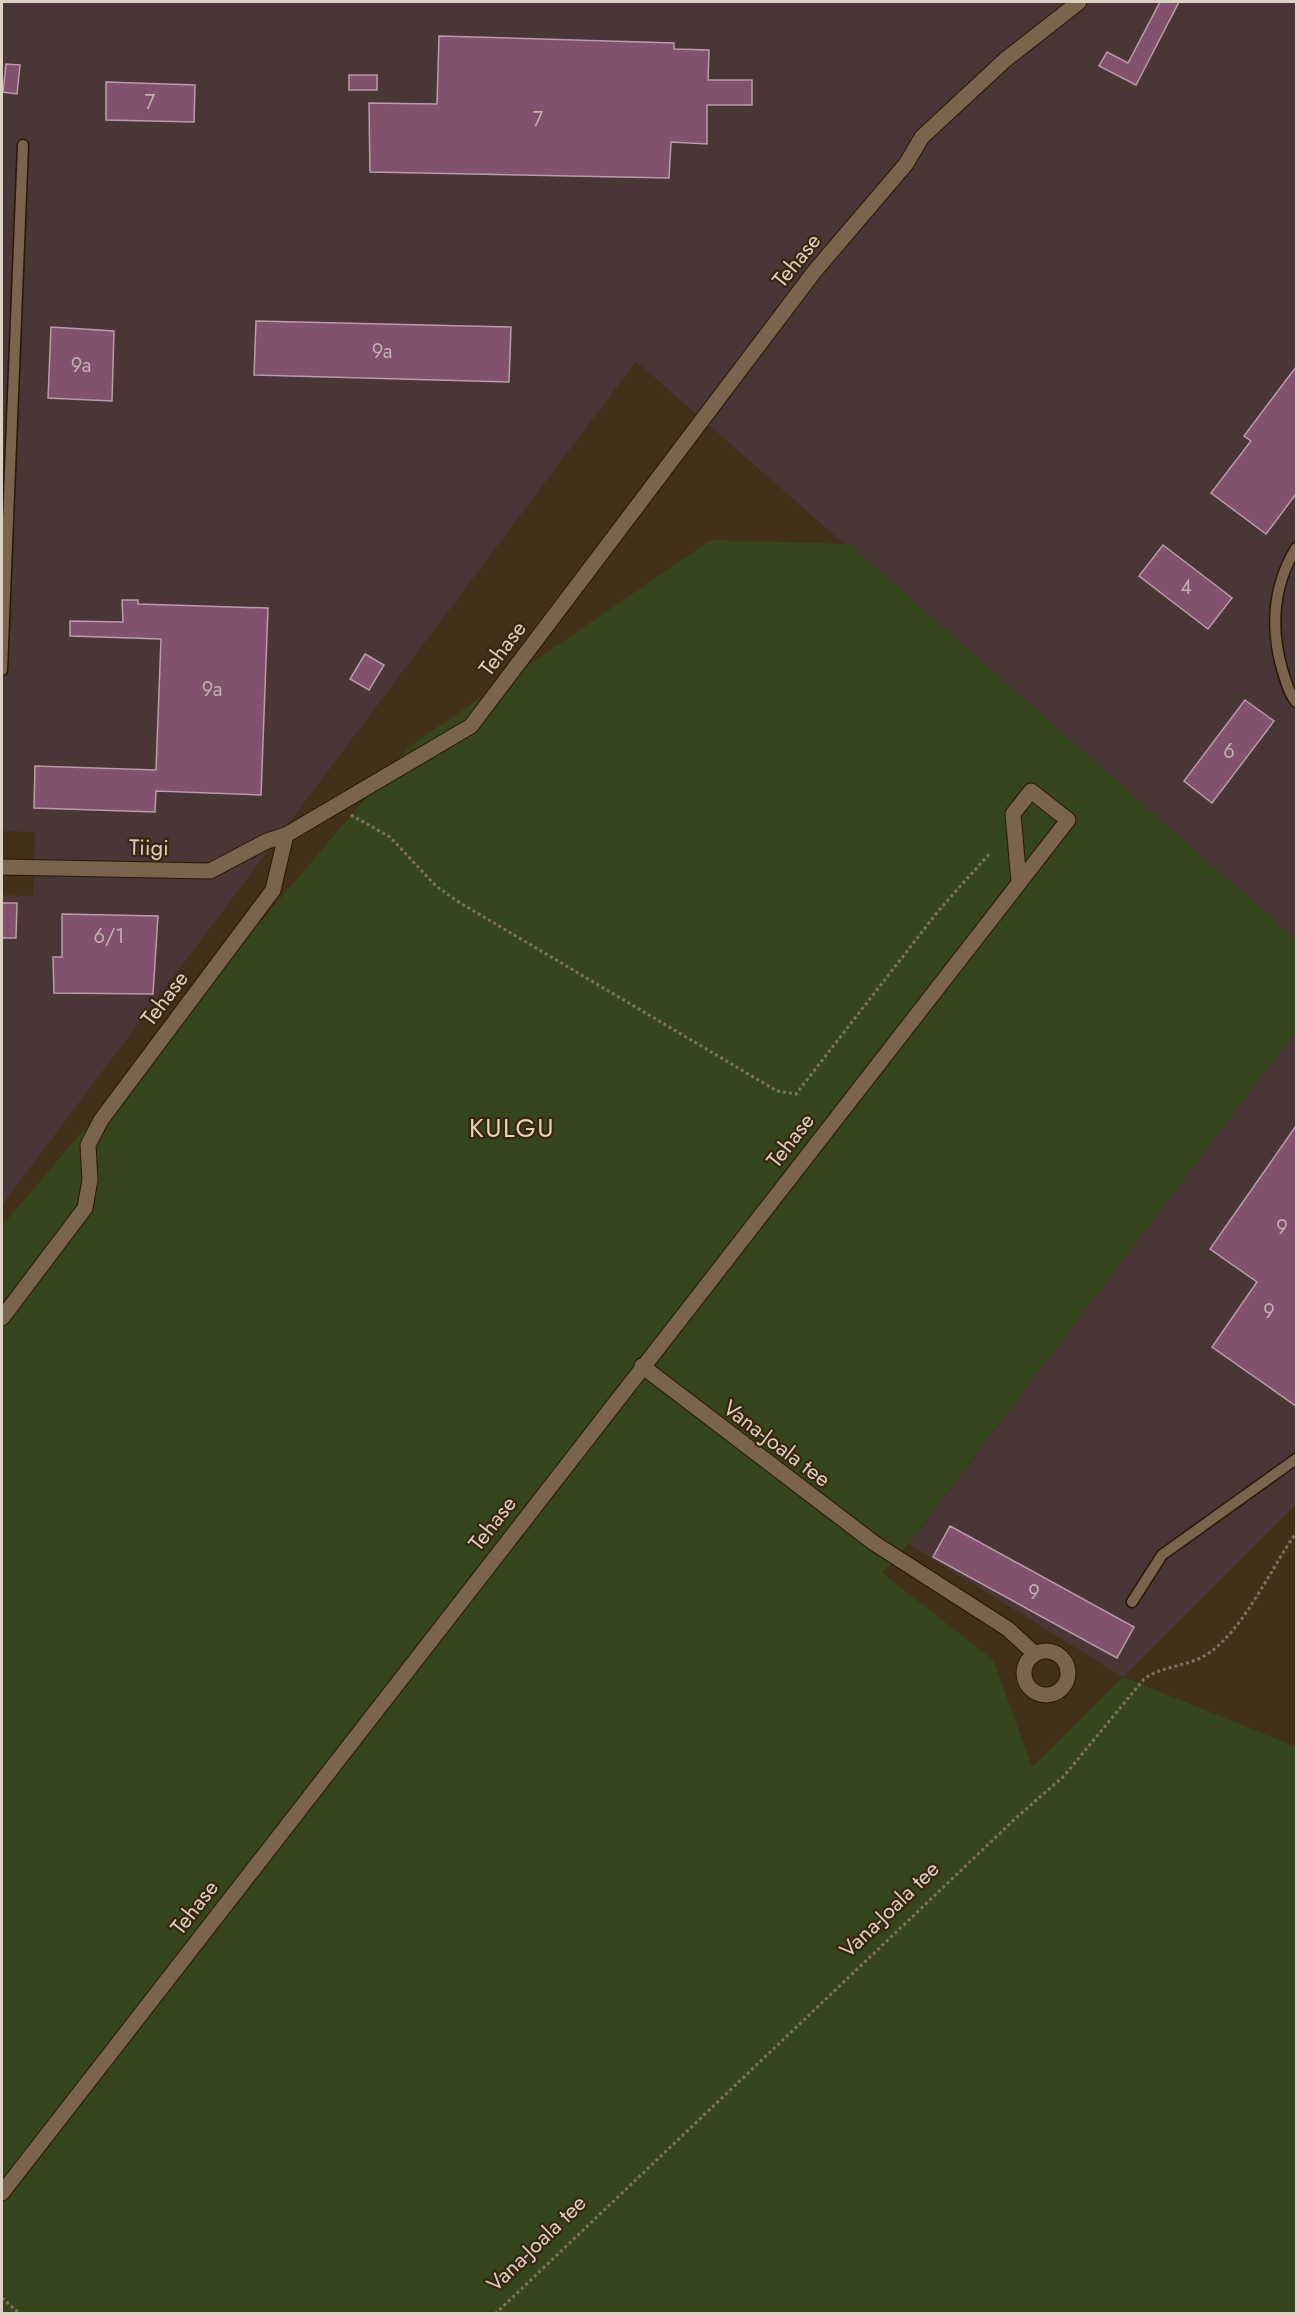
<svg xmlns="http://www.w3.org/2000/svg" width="1298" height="2315" font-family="Jost,sans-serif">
	<rect width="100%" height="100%" fill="#43301a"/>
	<path fill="#4a3637" d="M2,2H1296V940L636,361L2,1205V895L33,896L35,832L2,831Z
		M1296,1031V1504L1123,1677L909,1544Z"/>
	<path fill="#35461d" d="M711,540L849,544L1296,940V1031L909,1543L882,1573L993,1660L1032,1767L1123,1677L1296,1747V2313L2,2314V1226L410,746Z"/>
	<path fill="#81516d" stroke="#bb9bac" stroke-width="1.5" d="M1160,2H1179L1136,85L1099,66L1107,52L1128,63Z
		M439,36L674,43V49L709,50L708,80H752V105H707V144L671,142L669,178L370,172L369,103L437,104Z
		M6,64L20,65L17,94L3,92Z
		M349,75H377V90H349Z
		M106,82L195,85L194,122L106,120Z
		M256,321L511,327L509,382L254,375Z
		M51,327L114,331L112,401L48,398Z
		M1296,367V494L1266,534L1211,493L1251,441L1244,436Z
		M1163,545L1232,598L1208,629L1139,576Z
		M122,600H138V604L268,608L261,795L156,791L155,812L34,808L35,766L156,770L161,639L70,636V621L123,622Z
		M365,654L384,665L369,690L350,679Z
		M1245,700L1274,721L1212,803L1184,781Z
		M2,903H17L16,938H2Z
		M62,914L158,916L153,994L54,993L53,957H62Z
		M1296,1126V1406L1212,1347L1257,1282L1210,1249Z
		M950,1526L1134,1627L1117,1658L933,1557Z"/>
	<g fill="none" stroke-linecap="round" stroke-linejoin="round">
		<defs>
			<path id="service" d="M1296,548C1273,586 1270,626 1282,669C1286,681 1288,692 1296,702
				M2,670L23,145
				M1132,1602L1162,1555L1296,1459"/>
			<path id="minor" d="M2,867L210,871L267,841L286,835
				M2,1318L85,1208L90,1180L88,1145L101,1120L273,890L286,835L471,726L814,272L906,164L922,137L1005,60L1079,2
				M642,1366L874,1543L1008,1629L1035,1654
				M1024 1673a22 22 0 1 1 44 0a22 22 0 1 1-44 0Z
				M2,2193L1068,820L1031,791L1013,814L1019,882"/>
		</defs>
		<use href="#service" stroke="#291703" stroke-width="13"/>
		<use href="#minor" stroke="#291703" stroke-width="17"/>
		<path stroke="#81715e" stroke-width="3" stroke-dasharray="3 3" stroke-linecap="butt" d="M351,815L390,837L436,886L457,901L777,1091L796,1094L939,910L990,853
			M2,2298L20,2314
			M495,2314L1017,1817L1064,1776L1144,1679C1163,1665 1189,1667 1209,1653C1244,1629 1271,1568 1296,1533"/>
		<use href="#service" stroke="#7a644d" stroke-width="10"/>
		<use href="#minor" stroke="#7a644d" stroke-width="15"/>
	</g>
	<g text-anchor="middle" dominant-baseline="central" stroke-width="4.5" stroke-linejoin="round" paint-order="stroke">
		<g font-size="20" fill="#c5b0ae">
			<text x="150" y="102">7</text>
			<text x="538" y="119">7</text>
			<text x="382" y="351">9a</text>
			<text x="81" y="365">9a</text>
			<text x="1186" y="587">4</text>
			<text x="212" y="689">9a</text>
			<text x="1229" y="751">6</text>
			<text x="109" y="936">6/1</text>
			<text x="1282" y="1227">9</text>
			<text x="1269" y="1311">9</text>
			<text x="1034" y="1592">9</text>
		</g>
		<g font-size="22" fill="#dcd0c3" stroke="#392610">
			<text transform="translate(796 260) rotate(-51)">Tehase</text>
			<text transform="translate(502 648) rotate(-53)">Tehase</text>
			<text transform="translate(149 847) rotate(1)">Tiigi</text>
			<text transform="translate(164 998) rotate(-53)">Tehase</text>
			<text transform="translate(790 1140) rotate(-52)">Tehase</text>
			<text transform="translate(777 1443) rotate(37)">Vana-Joala tee</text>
			<text transform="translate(492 1523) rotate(-52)">Tehase</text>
			<text transform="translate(194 1907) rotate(-52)">Tehase</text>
			<text transform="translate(889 1909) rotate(-44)">Vana-Joala tee</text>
			<text transform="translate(536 2243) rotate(-44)">Vana-Joala tee</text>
		</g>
		<g font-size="26" letter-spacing="1.5" fill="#ead1b8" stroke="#392610">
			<text x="512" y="1128">KULGU</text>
		</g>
	</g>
	<rect width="1298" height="2315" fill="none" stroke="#dcd0c3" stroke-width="6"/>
</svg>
